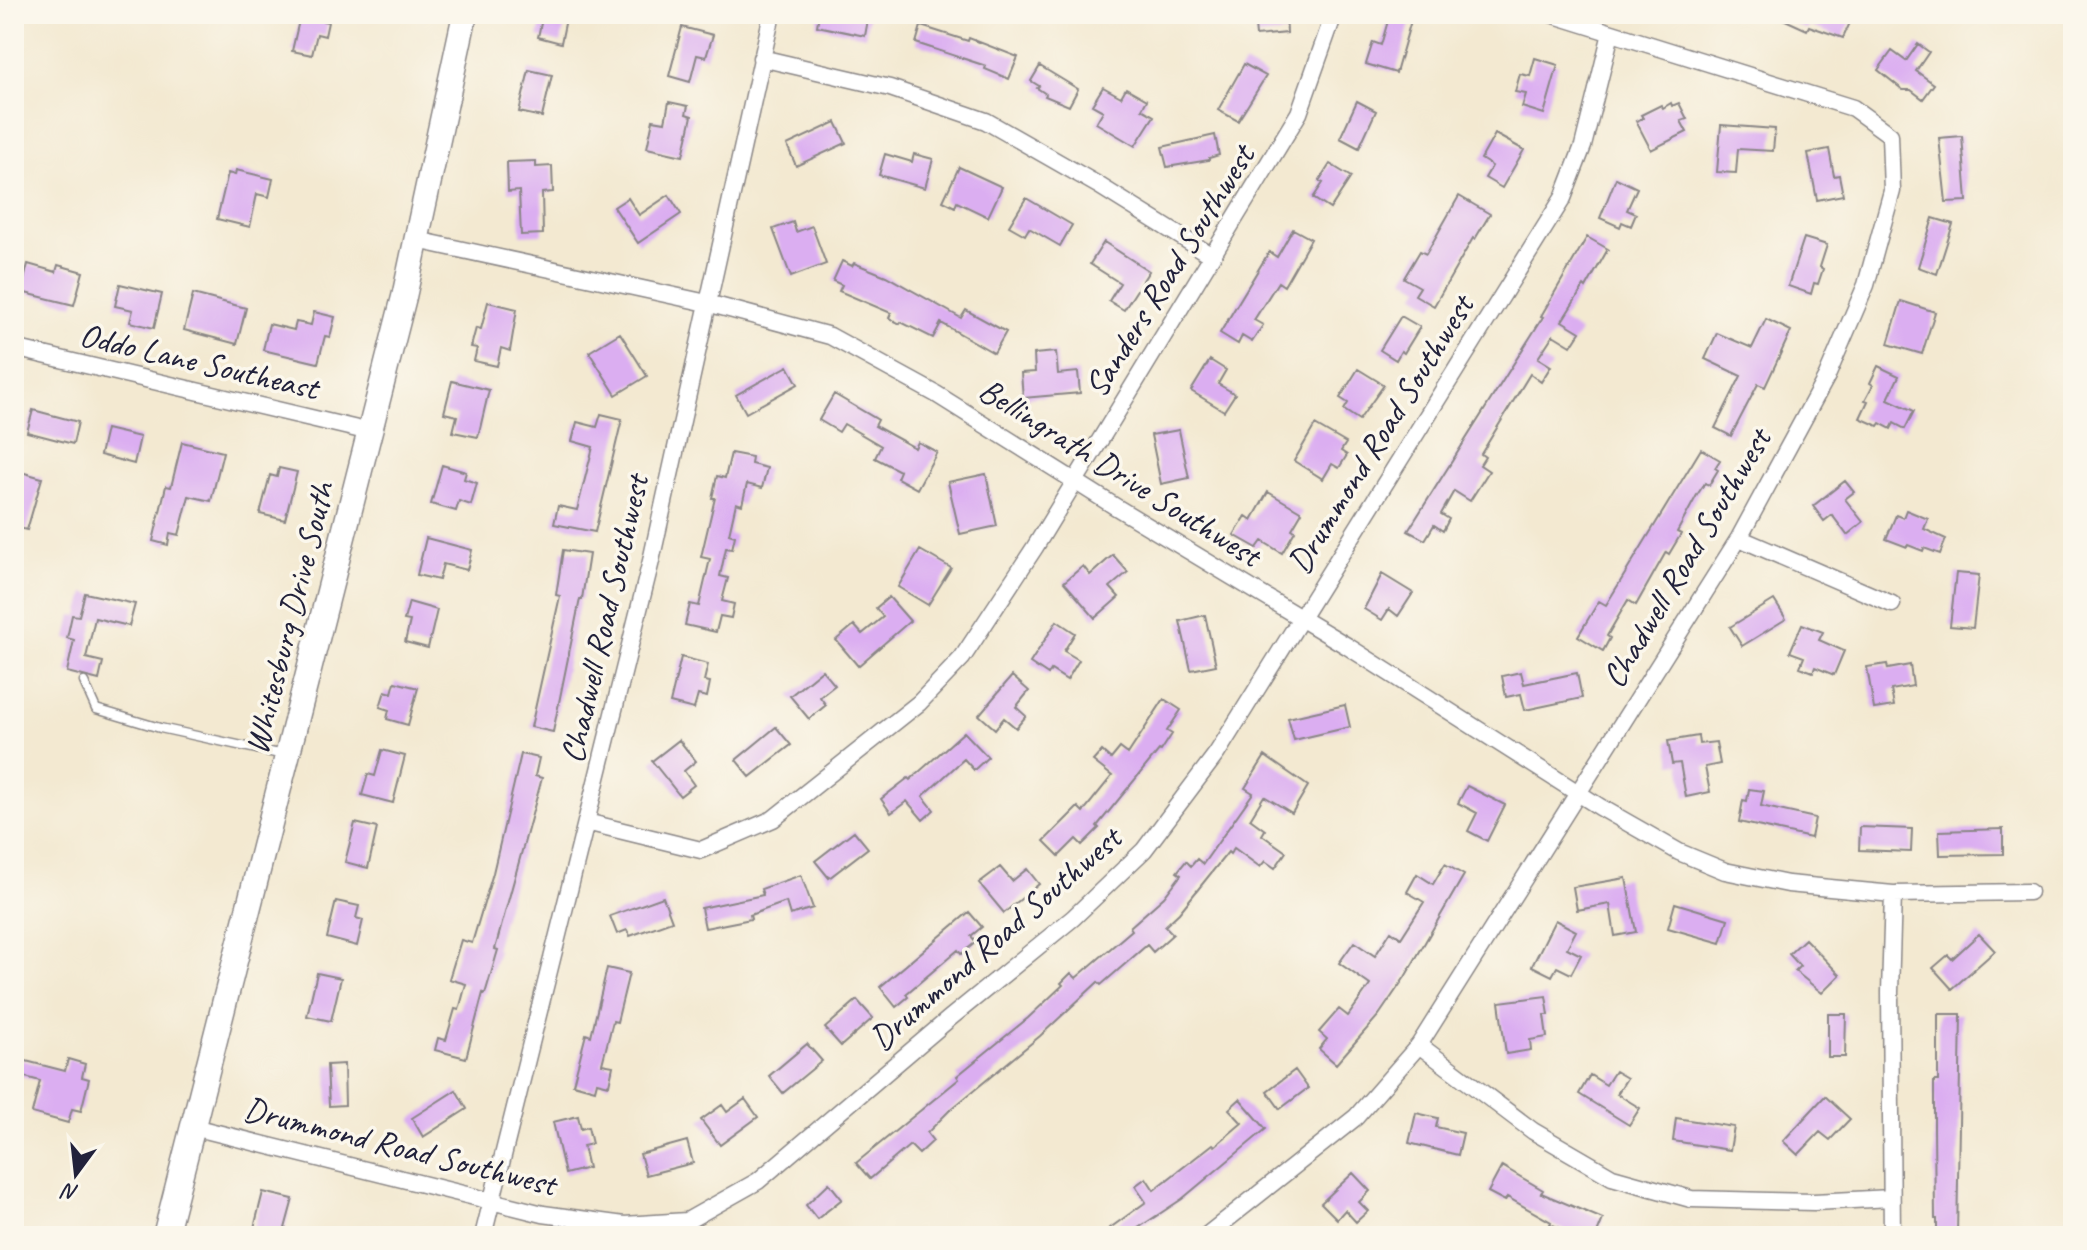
<svg xmlns="http://www.w3.org/2000/svg" width="2087" height="1250" font-family="Caveat,sans-serif">
	<rect width="100%" height="100%" fill="#fbf7ec"/>
	<filter id="ink" filterUnits="userSpaceOnUse"><feTurbulence type="fractalNoise" baseFrequency=".0125" numOctaves="2"/><feDisplacementMap in="SourceGraphic" scale="16" xChannelSelector="R" yChannelSelector="G"/><feConvolveMatrix kernelMatrix="1 2 1 2 8 2 1 2 1" color-interpolation-filters="sRGB"/></filter>
	<filter id="wash" filterUnits="userSpaceOnUse"><feTurbulence type="fractalNoise" baseFrequency=".006" numOctaves="4" result="noise"/><feDisplacementMap in="SourceGraphic" scale="32" xChannelSelector="R" yChannelSelector="G"/><feGaussianBlur stdDeviation="1.8" result="paint"/><feColorMatrix in="noise" values="0 0 0 0 0 0 0 0 0 0 0 0 0 0 0 0 0 1.4 0 .05"/><feComposite in="paint" operator="in"/></filter>
	<g filter="url(#wash)">
		<rect width="100%" height="100%" fill="#f3e9d1"/>
		<g id="blocks">
			<path fill="#dbaef1" d="M543,14H567L561,43L538,37Z
				M819,14H869L865,36L817,26Z
				M1254,14H1286L1287,33L1256,36Z
				M1390,14L1412,17L1396,73L1366,64L1373,42L1381,45Z
				M1772,14H1854L1843,38L1809,26L1807,30Z
				M300,16L328,22L325,36L317,34L312,55L292,51Z
				M921,26L968,41L969,38L1018,57L1009,79L985,69L986,66L916,43Z
				M682,27L713,35L706,57L697,55L690,82L669,76Z
				M1918,44L1929,52L1916,71L1934,84L1923,99L1911,90H1903L1878,70L1892,51L1906,61Z
				M1535,58L1558,65L1544,114L1522,107L1526,94L1515,92L1520,74L1530,76Z
				M1244,64L1266,76L1238,121L1218,110Z
				M1040,66L1078,89L1069,106L1045,96L1046,94L1037,88L1039,86L1031,81Z
				M529,70L552,75L542,117L519,112Z
				M1103,87L1121,97L1126,88L1147,100L1142,109L1154,116L1135,146L1096,123L1103,111L1092,105Z
				M1357,101L1376,111L1359,148L1340,138Z
				M669,102L688,106L686,114L692,116L683,156L647,148L653,120L665,122Z
				M1671,103L1672,106L1679,103L1687,119L1681,121L1687,132L1651,150L1636,121L1643,118L1641,115L1661,105L1663,108Z
				M836,122L846,143L796,166L787,145Z
				M1721,125L1775,129L1773,151L1738,149L1736,173L1717,172Z
				M1495,134L1524,150L1502,188L1485,178L1492,166L1481,159Z
				M1215,135L1219,155L1209,158V160L1167,167L1162,147Z
				M1962,136L1967,201L1946,202L1939,138Z
				M1829,149L1834,176L1839,175L1843,195L1817,200L1808,153Z
				M885,154L912,162L914,154L933,159L925,188L879,175Z
				M536,161V167L552,166L553,192L542,193L543,234L521,235L519,191L508,192L507,162Z
				M1330,164L1351,177L1330,209L1313,198L1323,183L1319,181Z
				M959,167L1002,187L988,217L957,202L955,207L943,201Z
				M236,170L273,179L269,197L257,194L250,227L217,219L228,173L235,175Z
				M1616,178L1637,188L1627,210L1636,214L1631,226L1622,222L1620,227L1600,218Z
				M669,195L681,214L638,243L614,207L628,198L639,215Z
				M1459,196L1490,214L1475,239L1473,238L1434,306L1415,295L1420,287L1404,278L1420,251L1426,254Z
				M1026,198L1072,225L1060,246L1029,228L1025,235L1009,226Z
				M1933,218L1953,224L1937,274L1918,267Z
				M793,222L796,232L812,226L826,264L791,277L773,229Z
				M1293,229L1311,239L1284,286L1278,282L1254,320L1263,325L1252,342L1242,336L1238,344L1220,333L1269,252L1277,257Z
				M1587,237L1608,249L1586,288L1584,286L1562,321L1580,332L1571,346L1553,335L1538,358L1551,366L1541,382L1530,374L1481,454L1485,457L1480,465L1489,471L1470,501L1454,491L1441,514L1449,519L1443,531L1434,525L1425,540L1408,531L1543,317L1541,316Z
				M1804,238L1827,245L1820,267L1823,269L1818,284L1814,283L1811,294L1788,286Z
				M1104,242L1149,271L1124,310L1109,301L1120,283L1090,264Z
				M842,261L852,266L854,263L886,276L961,318L966,310L1006,332L994,353L941,323L933,338L901,322L900,324L889,318L891,313L839,291L842,285L833,281Z
				M28,264L56,272L58,265L83,272L74,305L21,292Z
				M120,284L162,294L154,328L130,322L133,310L115,306Z
				M193,294L246,308L237,344L184,330Z
				M1901,301L1935,312L1922,354L1888,344Z
				M488,302L517,309L510,351L501,348L497,366L474,361L477,348L471,347L476,328L481,329Z
				M314,312L335,317L330,337L325,336L318,363L263,350L269,324L294,330L296,322L311,325Z
				M1401,316L1420,327L1404,353L1401,351L1396,360L1380,350Z
				M1766,319L1791,331L1765,387L1758,384L1731,436L1715,428L1741,376L1705,359L1717,333L1752,348Z
				M620,333L647,376L616,395L589,352Z
				M1056,352L1058,374L1078,372L1080,393L1023,398L1021,373L1035,372L1034,354Z
				M1210,360L1226,370L1218,384L1235,394L1224,411L1191,391Z
				M788,366L798,384L746,413L736,395Z
				M1878,366L1899,376L1888,399L1914,411L1905,429L1894,423L1891,429L1880,423L1878,426L1860,418L1868,401L1865,400L1873,385L1870,383Z
				M1358,369L1384,385L1359,420L1344,410L1348,403L1340,398Z
				M452,381L489,390L478,437L453,432L457,416L444,413Z
				M834,394L878,420L875,426L915,448L918,442L937,452L917,489L897,478L900,471L875,458L881,446L844,424L839,432L819,420Z
				M33,410L78,422L73,444L27,432Z
				M601,414L622,419L595,532L554,524L558,506L577,510L593,447L572,441L577,422L597,427Z
				M1315,425L1346,443L1341,451L1347,455L1339,468L1332,464L1323,479L1294,461Z
				M106,429L140,437L134,464L100,455Z
				M1179,430L1189,478L1161,484L1151,435Z
				M182,442L223,452L211,501L189,496L179,535L170,533L168,545L153,541L166,486L171,487Z
				M1701,449L1720,460L1715,468L1718,470L1709,485L1705,483L1697,495L1677,532L1681,534L1669,554L1666,552L1636,605L1628,600L1607,636L1610,638L1603,651L1578,636L1599,601L1606,605Z
				M731,453L752,457L751,464L767,468L762,488L747,484L742,505L736,503L729,534L735,536L732,549L726,548L720,576L728,578L722,601L734,604L731,618L720,616L716,632L685,625L690,604L699,606L710,559L701,557L715,498H712L717,476L725,478Z
				M442,465L466,472L464,479L477,483L471,505L459,501L456,511L431,504Z
				M279,468L297,472L285,520L260,514L270,475L277,477Z
				M14,470L42,478L27,530L14,527Z
				M986,474L997,526L960,534L948,482Z
				M1845,481L1854,492L1845,499L1863,522L1847,535L1832,515L1824,521L1813,506Z
				M1268,492L1302,512L1292,529L1295,531L1282,553L1262,541L1257,548L1234,535L1246,516L1252,520Z
				M1906,510L1928,519L1924,529L1946,539L1940,554L1924,548L1923,551L1908,545L1907,547L1886,539L1896,515L1903,518Z
				M426,538L472,550L467,570L443,564L439,580L417,575Z
				M563,550L589,554L582,599H580L553,732L531,727L560,596L556,595Z
				M920,550L951,568L928,605L898,587Z
				M1113,555L1128,572L1110,587L1119,597L1095,618L1064,582L1083,566L1090,575Z
				M1956,573L1979,575L1973,628L1950,626Z
				M1382,574L1413,593L1398,616L1389,609L1382,620L1364,609Z
				M85,593L135,604L129,626L95,618L86,658L103,662L99,680L67,672L74,640L67,638L72,615L79,616Z
				M889,597L910,621L858,666L836,640L854,625L862,634L883,617L876,608Z
				M1774,600L1786,619L1742,646L1730,627Z
				M409,602L437,610L428,648L405,642L410,621L404,620Z
				M1205,615L1216,665L1191,670L1180,621Z
				M1057,621L1075,633L1064,651L1079,660L1067,680L1051,670L1048,675L1030,663Z
				M1802,624L1823,632L1819,640L1844,651L1834,675L1815,667L1813,672L1800,667L1804,657L1790,652Z
				M681,657L708,664L704,681L710,682L707,697L698,695L694,709L670,703Z
				M1887,664L1888,669L1910,665L1913,686L1891,690L1894,706L1874,709L1867,667Z
				M822,670L835,685L820,697L826,705L809,719L790,696Z
				M1521,672L1524,684L1577,673L1582,698L1525,710L1521,694L1506,697L1502,676Z
				M1012,676L1029,691L1016,707L1026,716L1016,728L1004,718L995,729L979,715Z
				M395,682L418,688L408,725L387,719L389,710L380,707L385,691L392,693Z
				M1164,699L1181,710L1167,731L1172,734L1161,751L1159,750L1097,826L1099,828L1082,845L1076,839L1059,856L1044,841L1078,807L1083,812L1112,776L1093,761L1102,751L1111,759L1120,748L1128,754Z
				M1345,705L1350,727L1294,740L1288,718Z
				M776,727L791,745L750,777L736,760Z
				M964,732L988,757L974,770L964,759L923,796L934,810L923,820L907,801L891,813L881,799L908,778L910,780Z
				M1698,736L1699,744L1716,742L1720,764L1705,767L1710,792L1686,797L1680,763L1672,764L1668,741Z
				M679,740L696,761L684,771L694,785L680,796L652,761Z
				M382,750L405,756L393,803L362,795L368,774L375,776Z
				M521,754L539,758L535,776L542,778L495,949L498,950L485,994L483,993L466,1058L435,1050L438,1038L446,1040L455,1009L459,1010L466,984L449,979L461,940L472,943L493,873Z
				M1265,756L1308,786L1292,813L1264,796L1250,819L1265,830L1262,835L1286,852L1275,868L1265,861L1260,867L1234,848L1230,854L1228,852L1179,913L1165,926L1173,934L1153,952L1147,945L1101,985L1098,982L1040,1036L949,1111L927,1133L933,1141L919,1154L910,1145L870,1179L856,1163L959,1079L957,1076L1028,1018L1063,985L1061,983L1071,973L1076,978L1132,930L1130,927L1164,897L1181,875L1177,872L1186,861L1191,866L1197,859L1203,864L1253,793L1245,788Z
				M1467,786L1505,805L1487,841L1468,831L1477,813L1458,803Z
				M1749,789L1764,791L1761,806L1815,818L1811,838L1739,822L1743,800L1747,801Z
				M355,823L377,828L368,868L345,862Z
				M1860,827L1912,829L1911,852L1859,850Z
				M2003,829V854L1940,855L1939,831Z
				M854,831L868,848L829,878L815,861Z
				M1445,864L1464,875L1405,977L1379,1015L1336,1064L1319,1049L1327,1039L1319,1032L1339,1009L1348,1016L1370,985L1339,963L1354,942L1375,956L1391,931L1401,938L1424,902L1407,892L1417,874L1433,884Z
				M1000,867L1012,881L1027,869L1039,884L1004,913L979,883Z
				M801,875L813,908L790,915L786,902L750,915L751,919L705,928L701,908L763,895L761,889Z
				M1626,878L1636,932L1615,936L1610,904L1577,910L1573,887Z
				M663,897L672,921L630,936L627,930L617,934L610,916Z
				M336,901L359,906L356,918L363,920L357,946L327,938Z
				M1675,903L1728,919L1721,943L1668,928Z
				M969,912L982,927L971,936L976,942L961,954L958,950L906,994L908,997L896,1007L880,987Z
				M1555,920L1576,931L1567,948L1581,955L1571,974L1557,967L1552,976L1532,966Z
				M1979,934L1995,951L1952,989L1933,968L1948,955L1952,959Z
				M1805,939L1840,975L1822,993L1795,971L1800,966L1789,954Z
				M607,968L629,973L617,1022L613,1021L602,1064L613,1066L609,1085L597,1082L595,1090L573,1084L586,1034L591,1036Z
				M317,973L341,978L331,1021L307,1016Z
				M1546,996L1549,1015H1544L1547,1037L1530,1040L1531,1050L1506,1054L1499,1002Z
				M857,1000L873,1018L841,1046L825,1028Z
				M1828,1014H1846L1845,1057H1828Z
				M1938,1014H1961L1957,1236H1937V1219H1935L1934,1127V1081H1938Z
				M807,1044L822,1061L783,1093L769,1076Z
				M68,1059L85,1064L82,1077L89,1079L81,1111L72,1109L68,1123L32,1113L40,1081L18,1075L22,1060L65,1071Z
				M344,1064L345,1105L329,1106L327,1065Z
				M1295,1070L1308,1088L1280,1109L1267,1091Z
				M1615,1071L1627,1078L1617,1094L1640,1108L1629,1125L1579,1094L1590,1075L1606,1085Z
				M456,1090L467,1109L423,1137L412,1118Z
				M1825,1096L1850,1119L1830,1140L1820,1132L1798,1155L1783,1141Z
				M745,1099L758,1117L720,1145L701,1120L722,1105L727,1112Z
				M1240,1099L1266,1129L1182,1199L1126,1236H1099L1146,1202L1135,1186L1146,1178L1154,1190L1213,1144L1215,1146L1242,1123L1229,1109Z
				M1416,1113L1438,1118L1436,1127L1463,1133L1458,1155L1409,1143Z
				M578,1116L581,1129L588,1127L592,1144L583,1146L588,1168L565,1174L553,1122Z
				M1676,1118L1734,1127L1730,1150L1673,1141Z
				M687,1141L693,1163L646,1175L640,1154Z
				M1502,1166L1543,1190L1541,1193L1603,1219L1596,1236H1579L1550,1224L1551,1222L1507,1197L1505,1201L1488,1192Z
				M1353,1173L1370,1191L1359,1202L1368,1211L1356,1222L1345,1210L1337,1219L1321,1203Z
				M829,1183L842,1199L817,1219L806,1205Z
				M263,1192L293,1199L283,1236H252Z"/>
		</g>
	</g>
	<g filter="url(#ink)">
		<use href="#blocks" fill-opacity="0" stroke="#8a8686" stroke-width="2"/>
		<g fill="none" stroke-linecap="round" stroke-linejoin="round">
			<defs>
				<path id="service" d="M84,682L96,709L160,728L284,755"/>
				<path id="minor" d="M761,58L890,88L986,121L1098,185L1212,256
					M417,240L707,303L830,336L936,394L1116,507L1347,646L1600,807L1679,852L1725,871L1788,884L1893,894L2029,892
					M14,348L370,432
					M1739,538L1892,604
					M586,822L701,850L773,819L919,703L962,658L1035,547L1299,113L1334,14
					M1419,1045L1533,1131L1612,1177L1691,1199L1814,1202L1891,1198
					M193,1127L543,1214L624,1225L687,1221L758,1181L950,1018L1073,918L1144,850L1217,753L1563,198L1583,146L1611,33
					M483,1236L651,561L772,14
					M1206,1236L1356,1117L1419,1045L1739,538L1827,376L1866,285L1892,191L1890,135L1853,108L1551,14
					M1892,1236L1890,992L1893,894"/>
				<path id="secondary" d="M165,1236L404,297L465,14"/>
			</defs>
			<use href="#service" stroke="#8a8686" stroke-width="11"/>
			<use href="#minor" stroke="#8a8686" stroke-width="19"/>
			<use href="#secondary" stroke="#8a8686" stroke-width="27"/>
			<use href="#service" stroke="#fff" stroke-width="8"/>
			<use href="#minor" stroke="#fff" stroke-width="16"/>
			<use href="#secondary" stroke="#fff" stroke-width="24"/>
		</g>
	</g>
	<g text-anchor="middle" dominant-baseline="central" stroke-width="7" stroke-linejoin="round" paint-order="stroke">
		<g font-size="34" fill="#22223b" stroke="#fbf7ec">
			<text transform="translate(1169 271) rotate(-58)">Sanders Road Southwest</text>
			<text transform="translate(199 361) rotate(13)">Oddo Lane Southeast</text>
			<text transform="translate(1380 434) rotate(-58)">Drummond Road Southwest</text>
			<text transform="translate(1120 472) rotate(32)">Bellingrath Drive Southwest</text>
			<text transform="translate(1686 558) rotate(-59)">Chadwell Road Southwest</text>
			<text transform="translate(289 618) rotate(-76)">Whitesburg Drive South</text>
			<text transform="translate(604 619) rotate(-77)">Chadwell Road Southwest</text>
			<text transform="translate(995 938) rotate(-41)">Drummond Road Southwest</text>
			<text transform="translate(400 1146) rotate(14)">Drummond Road Southwest</text>
		</g>
	</g>
	<rect width="2087" height="1250" fill="none" stroke="#fbf7ec" stroke-width="48"/>
	<g transform="translate(76 1174) rotate(195)" stroke="#fbf7ec" stroke-width="6" paint-order="stroke">
	<path d="M0-6L14 30L0 20L-14 30Z" fill="#22223b"/>
	<text y="-12" font-size="22" font-weight="bold" text-anchor="middle" fill="#22223b">N</text>
	</g>
</svg>
